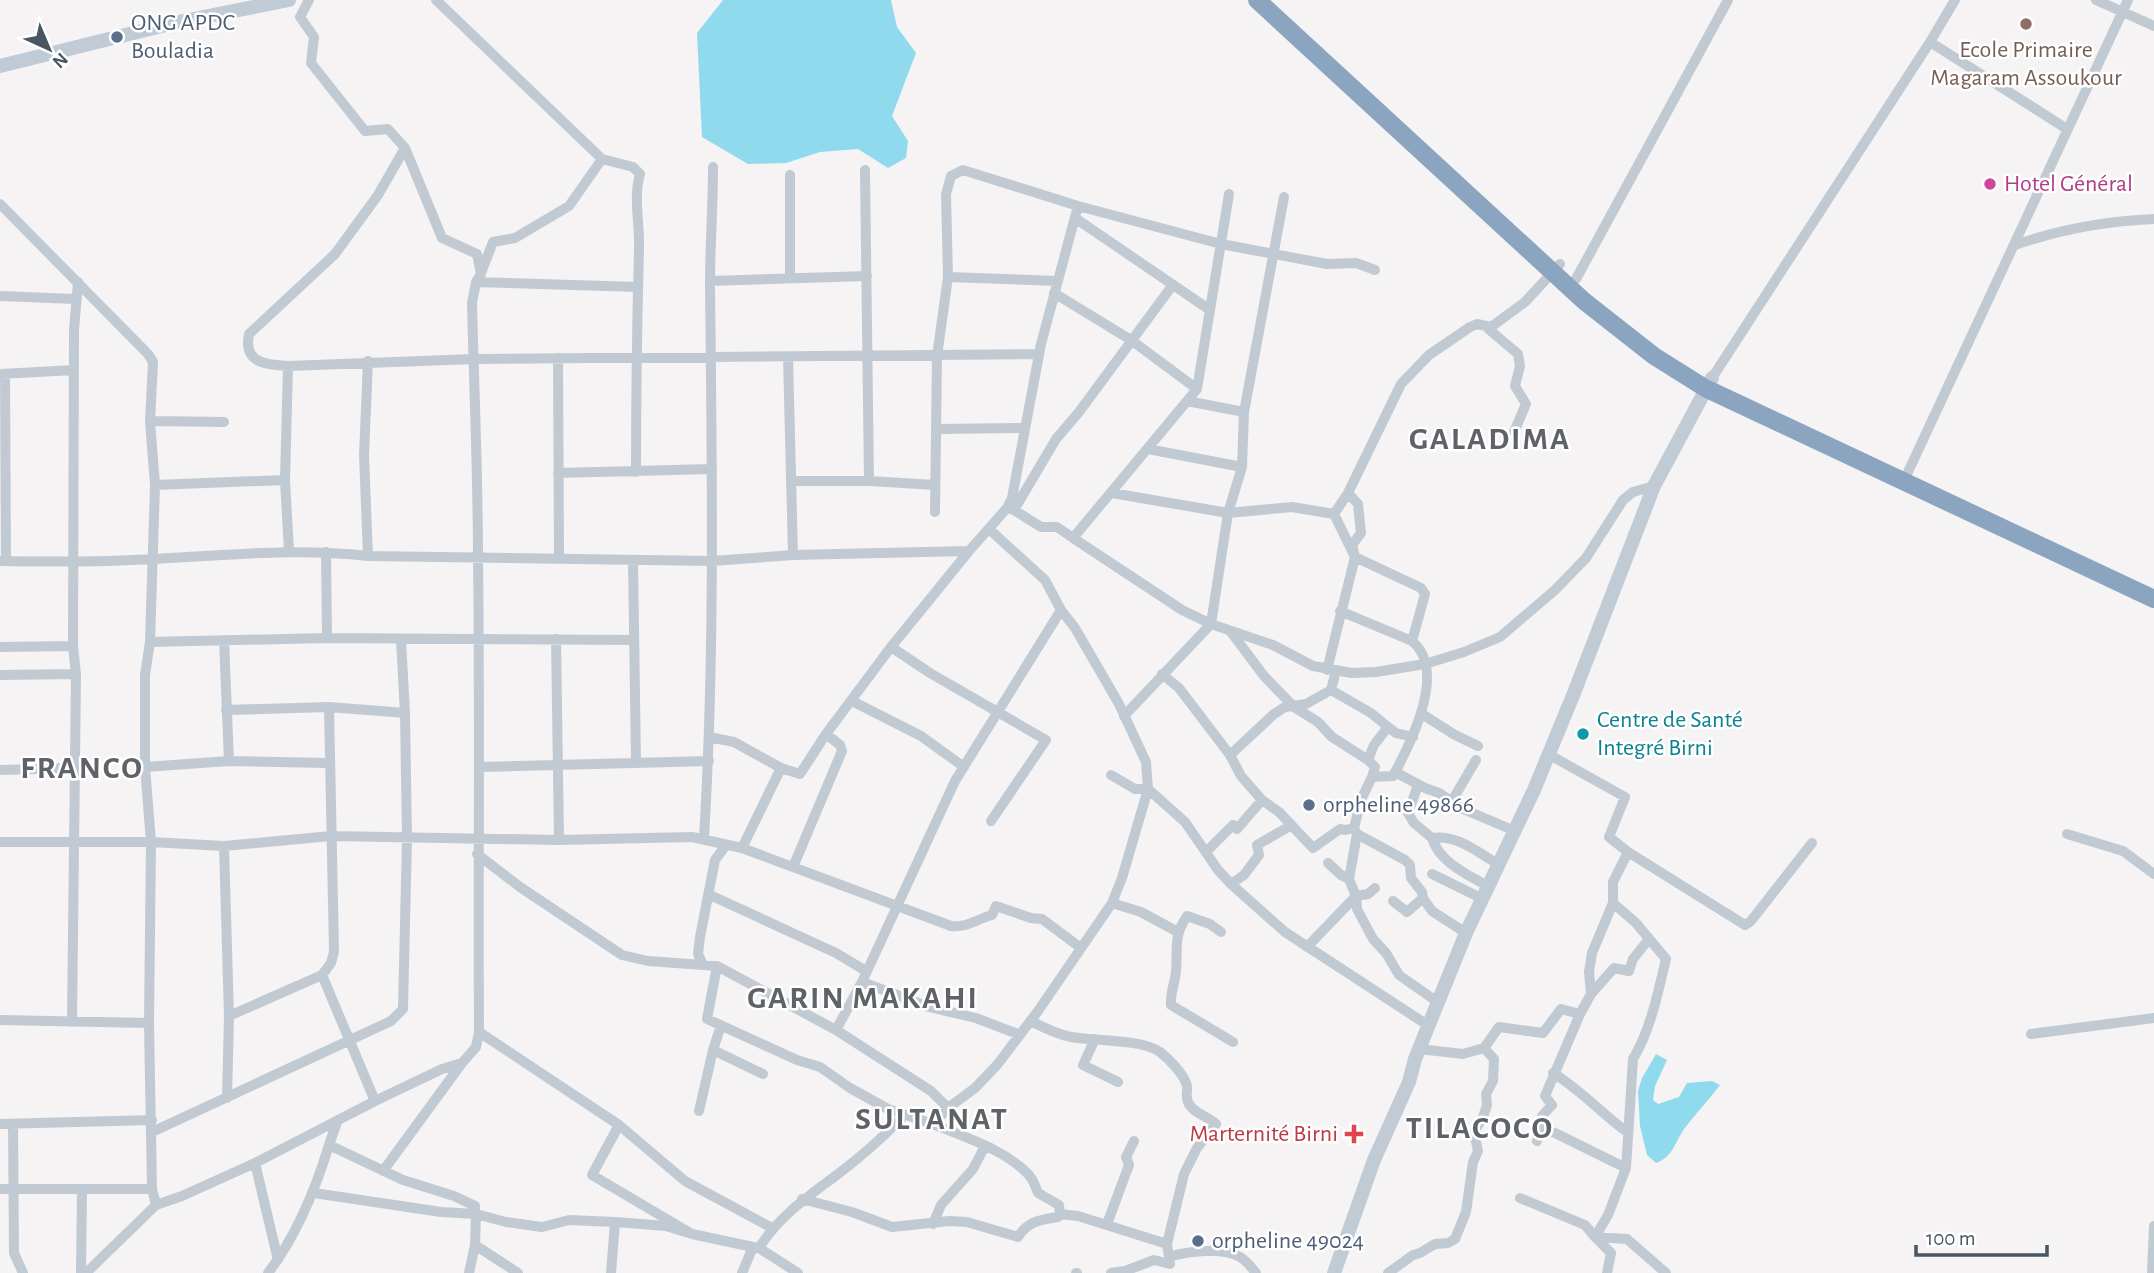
<svg xmlns="http://www.w3.org/2000/svg" width="2154" height="1273" font-family="'Alegreya Sans',sans-serif">
	<rect width="100%" height="100%" fill="#f5f3f3"/>
	<path fill="#90daee" d="M723,0H891L897,27L916,53L892,116L908,141L906,158L888,168L858,149L820,152L786,163L748,164L702,137L697,33Z
		M1656,1054L1667,1060L1655,1086L1653,1100L1658,1104L1679,1097L1687,1083L1712,1081L1720,1085C1709,1100 1695,1114 1684,1129C1675,1142 1673,1157 1656,1163L1647,1155L1640,1126L1638,1091L1642,1078Z"/>
	<g fill="none" stroke-linecap="round" stroke-linejoin="round">
		<path stroke="#c1cad2" stroke-width="10" d="M309,0L300,17L314,37L311,63L365,131L388,129L405,148L378,195L335,254L249,334C243,363 266,365 288,366L474,359L1039,354
			M436,0L602,159L569,206L515,238L493,242L481,273
			M2096,0L2154,26
			M1930,42L2067,129
			M602,159L633,167L640,174C633,198 640,225 639,249C637,324 636,397 636,472
			M865,170L869,481
			M0,204L148,354L153,362L150,421L155,485L150,642L145,675V767L151,842L149,1023L152,1189L156,1205
			M1075,218L1210,310
			M2015,245C2061,229 2106,221 2154,219
			M790,277V175
			M948,277L1057,281
			M1576,279L1728,0
			M710,281L867,276
			M476,282L638,287
			M0,296L75,299
			M1485,326L1518,354L1520,366L1515,386L1526,404L1514,432
			M788,357L793,555
			M558,358L559,559
			M368,361L364,455L368,556
			M288,366L285,480L289,551
			M1,374L74,370
			M5,374L6,561
			M1712,378L1930,42L1955,0
			M1197,389L1229,194
			M1187,401L1244,412
			M150,421L224,422
			M937,429L1025,428
			M1148,449L1242,467
			M1908,472L2128,0
			M558,473L712,469
			M791,481H869L935,485
			M155,485L285,480
			M1112,493L1228,513L1292,507L1334,514L1355,557L1421,588L1425,594L1412,641
			M1007,508L1014,510L1041,527H1057L1073,538L1197,389L1131,340L1054,293
			M1014,510L1056,439L1079,412L1172,286
			M935,512L937,356L948,277L946,194L951,176L963,170L1078,206L1221,244L1327,264L1356,263L1375,270
			M1334,514L1348,493L1401,384L1429,355L1470,327L1477,324L1491,327L1525,302L1560,264
			M989,529L1045,580L1061,610L1075,628L1119,704L1146,762L1148,789L1185,822L1218,870L1231,884L1285,932L1429,1026
			M1073,538L1182,610L1211,624L1273,645L1313,666L1352,673L1376,672L1425,664L1464,652L1500,637L1555,590L1586,558L1623,500L1633,492L1654,486
			M326,552L327,638
			M0,561C52,562 103,562 155,559C226,555 296,548 368,556L712,561L793,555L969,551L1007,508L1012,498L1041,344L1078,206
			M633,561L636,763
			M1340,611L1412,641C1448,671 1410,745 1393,776L1372,777L1361,800L1354,828L1357,834L1349,879L1356,896L1357,909L1373,939L1386,953L1399,975L1439,1003
			M1231,632L1264,676L1294,707L1318,722L1332,737L1368,760L1375,767L1372,777
			M556,639L559,840
			M224,640L229,761
			M150,642L327,638L634,640
			M0,647L73,646
			M891,647L930,673L1046,740L991,821
			M1327,670L1355,557L1352,545L1361,533L1358,504L1348,493
			M1162,674L1179,688L1230,755L1241,776L1262,800L1279,812L1313,848L1340,829L1346,830L1354,828
			M0,675L76,674
			M1331,690L1371,713L1388,727L1374,745L1368,760
			M852,701L921,736L964,767
			M226,710L329,707L405,713
			M1422,714L1455,735L1478,746
			M1124,716L1211,624L1228,513L1242,467L1244,412L1284,197
			M1388,727L1396,733L1413,737
			M709,737L734,742L781,768L800,774L826,734L891,647L969,551
			M1548,754L1625,797L1609,837L1628,852L1745,925L1751,921L1812,843
			M1230,755L1274,714L1285,707L1306,704L1331,690L1336,671
			M145,767L229,761L328,763
			M479,767L709,761
			M0,770L73,768
			M1395,772L1425,788L1439,793L1463,809L1515,831
			M1418,785L1408,813L1414,823L1432,838C1439,862 1467,874 1487,886
			M1452,801L1476,760
			M1357,834L1405,860L1410,865L1411,878L1422,892L1423,898L1432,911L1466,933
			M2067,834L2123,851L2154,874
			M704,838C715,654 712,469 710,284C710,245 713,206 713,167
			M1432,838C1457,834 1477,852 1498,864
			M0,842H151L224,846L331,836L559,840L692,837L742,848L951,926C967,928 977,919 992,915L996,906L1031,918L1042,919L1081,948
			M224,846L229,1016L227,1098
			M742,848L781,768
			M1206,852L1233,825L1237,829L1262,800
			M477,854L520,887L622,955L648,961L717,966
			M1328,863L1341,875L1349,879
			M793,867L842,751L840,745L826,734
			M1432,874L1481,898
			M1231,884L1244,875L1259,855L1257,845L1290,826
			M710,895L836,953L866,971
			M1393,901L1407,912L1423,898
			M1112,903L1141,912L1178,932
			M1221,932L1210,924L1187,916C1173,937 1178,947 1176,971C1175,983 1170,993 1171,1005L1233,1042
			M1307,947L1356,896L1368,894L1375,888
			M703,965L698,954L700,937L715,860L726,845
			M322,975L375,1101
			M862,982L929,1007L976,1018L1020,1035
			M1591,994L1614,968L1629,971L1633,959L1649,939
			M229,1016L322,975L331,963L334,952L329,707
			M0,1020L149,1023
			M72,1022L76,674L73,646L74,330L78,282
			M836,1030L862,982L955,781L1061,610
			M479,1032L619,1125L685,1181L772,1228
			M2031,1034L2154,1018
			M1095,1039L1083,1065L1118,1082
			M1419,1049L1463,1054L1484,1048L1499,1027L1543,1033L1561,1009L1580,1014
			M713,1050L763,1074
			M1553,1073C1581,1090 1601,1113 1627,1132
			M948,1108L931,1091L836,1030L717,966L707,1019L797,1060L820,1067L850,1088L888,1109L933,1124L948,1108L975,1088L997,1065L1038,1011L1112,903L1122,878L1148,789H1135L1111,775
			M699,1111L713,1050L721,1025
			M337,1122L329,1145L403,1180L454,1196L475,1206V1214
			M0,1124L152,1120
			M933,1124C964,1137 1004,1149 1028,1174C1034,1180 1035,1186 1038,1193L1059,1205L1060,1214
			M13,1125L14,1253L23,1273
			M619,1125L592,1175L692,1234L753,1247
			M1540,1129L1555,1133L1626,1168
			M152,1132L391,1021L403,1009L407,838L405,713L401,640
			M1537,1141L1543,1121L1542,1116L1552,1105L1545,1096L1580,1014L1591,994L1589,972L1592,953L1613,903V882L1628,852
			M255,1163L278,1260
			M383,1171L462,1063
			M0,1189H152
			M314,1193L441,1212L476,1214L506,1222L542,1227L569,1220L615,1222L666,1226L692,1234
			M1520,1198L1585,1225L1595,1237L1627,1239L1666,1273
			M802,1199L852,1212L892,1227L949,1221L967,1222L1018,1237C1028,1221 1040,1220 1058,1217L1060,1214L1078,1216L1167,1244L1184,1174L1197,1148L1216,1124C1208,1116 1192,1113 1188,1102C1185,1096 1188,1091 1187,1086C1184,1074 1169,1059 1160,1052C1143,1039 1093,1041 1071,1037C1056,1034 1044,1028 1031,1021
			M476,1214L475,1245L518,1273
			M933,1224L941,1205L973,1169L985,1146
			M1107,1224L1129,1165L1126,1157L1134,1141
			M1167,1244L1169,1257C1188,1251 1223,1247 1240,1257C1247,1261 1251,1267 1256,1273
			M759,1248L798,1273
			M81,1273L82,1190
			M86,1273L156,1205L182,1196L255,1163L375,1101L442,1069L462,1063L476,1047L479,1032C478,874 480,716 478,558C478,473 474,388 472,303L476,282L481,274L477,254L442,238L405,148
			M268,1273C297,1235 315,1191 329,1145
			M469,1273L475,1245
			M611,1273L615,1222
			M742,1273L753,1247L759,1248C779,1216 809,1196 838,1174C862,1156 883,1137 904,1116
			M1076,1273H1077
			M1111,1273L1125,1271L1154,1260L1170,1264
			M1388,1273L1413,1255L1420,1253L1435,1244L1448,1243L1455,1239L1466,1212L1473,1162L1478,1151L1474,1132L1483,1117L1487,1105L1486,1094L1493,1081L1494,1059L1484,1048
			M1607,1273L1611,1253L1595,1237L1608,1215L1626,1168L1633,1059C1651,1029 1658,992 1666,959L1636,923L1613,903
			M2152,1273L2154,1226"/>
		<path stroke="#c1cbd6" stroke-width="14" d="M0,66L178,22L289,0
			M1334,1273L1374,1160L1409,1082L1415,1059L1466,933L1534,790L1574,693L1654,486L1712,378"/>
		<path stroke="#8ba5c1" stroke-width="18" d="M1257,0L1584,301L1654,356L1705,388L2154,599"/>
	</g>
	<circle fill="#8d6e63" stroke="#fff" stroke-width="2.5" cx="2026" cy="24" r="7"/>
	<g fill="#5c6f8a" stroke="#fff" stroke-width="2.5">
		<circle cx="117" cy="37" r="7"/>
		<circle cx="1309" cy="805" r="7"/>
		<circle cx="1198" cy="1241" r="7"/>
	</g>
	<circle fill="#d1479c" stroke="#fff" stroke-width="2.5" cx="1990" cy="184" r="7"/>
	<circle fill="#0f9aa8" stroke="#fff" stroke-width="2.5" cx="1583" cy="734" r="7"/>
	<path fill="#e0444e" stroke="#fff" stroke-width="2.5" d="M1350.5 1123.5h7v7h7v7h-7v7h-7v-7h-7v-7h7z"/>
	<g text-anchor="middle" dominant-baseline="central" stroke-width="5" stroke-linejoin="round" paint-order="stroke">
		<g font-size="24" fill="#4e5e75" stroke="#fff" text-anchor="start">
			<text x="131" y="23">ONG APDC<tspan x="131" dy="28">Bouladia</tspan></text>
			<text x="1323" y="805">orpheline 49866</text>
			<text x="1212" y="1241">orpheline 49024</text>
		</g>
		<g font-size="24" fill="#785e54" stroke="#fff">
			<text x="2026" y="50">Ecole Primaire<tspan x="2026" dy="28">Magaram Assoukour</tspan></text>
		</g>
		<g font-size="24" fill="#b23c85" stroke="#fff" text-anchor="start">
			<text x="2004" y="184">Hotel Général</text>
		</g>
		<g font-size="24" fill="#0d838f" stroke="#fff" text-anchor="start">
			<text x="1597" y="720">Centre de Santé<tspan x="1597" dy="28">Integré Birni</tspan></text>
		</g>
		<g font-size="24" fill="#be3a42" stroke="#fff" text-anchor="end">
			<text x="1338" y="1134">Marternité Birni</text>
		</g>
		<g font-size="32" font-weight="bold" letter-spacing="2" fill="#5f6368" stroke="#fff">
			<text x="1490" y="439">GALADIMA</text>
			<text x="82" y="768">FRANCO</text>
			<text x="863" y="998">GARIN MAKAHI</text>
			<text x="932" y="1119">SULTANAT</text>
			<text x="1480" y="1128">TILACOCO</text>
		</g>
	</g>
	<g transform="translate(49 49) rotate(136)" stroke="#ffffff" stroke-width="5" paint-order="stroke">
	<path d="M0-5L12 26L0 18L-12 26Z" fill="#4a5661"/>
	<text y="-10" font-size="19" font-weight="bold" text-anchor="middle" fill="#4a5661">N</text>
	</g>
	<path d="M1916 1245v10h131v-10" fill="none" stroke="#4a5661" stroke-width="3.5"/>
	<text x="1926" y="1245" font-size="21" fill="#4a5661" stroke="#ffffff" stroke-width="5" paint-order="stroke">100 m</text>
</svg>
